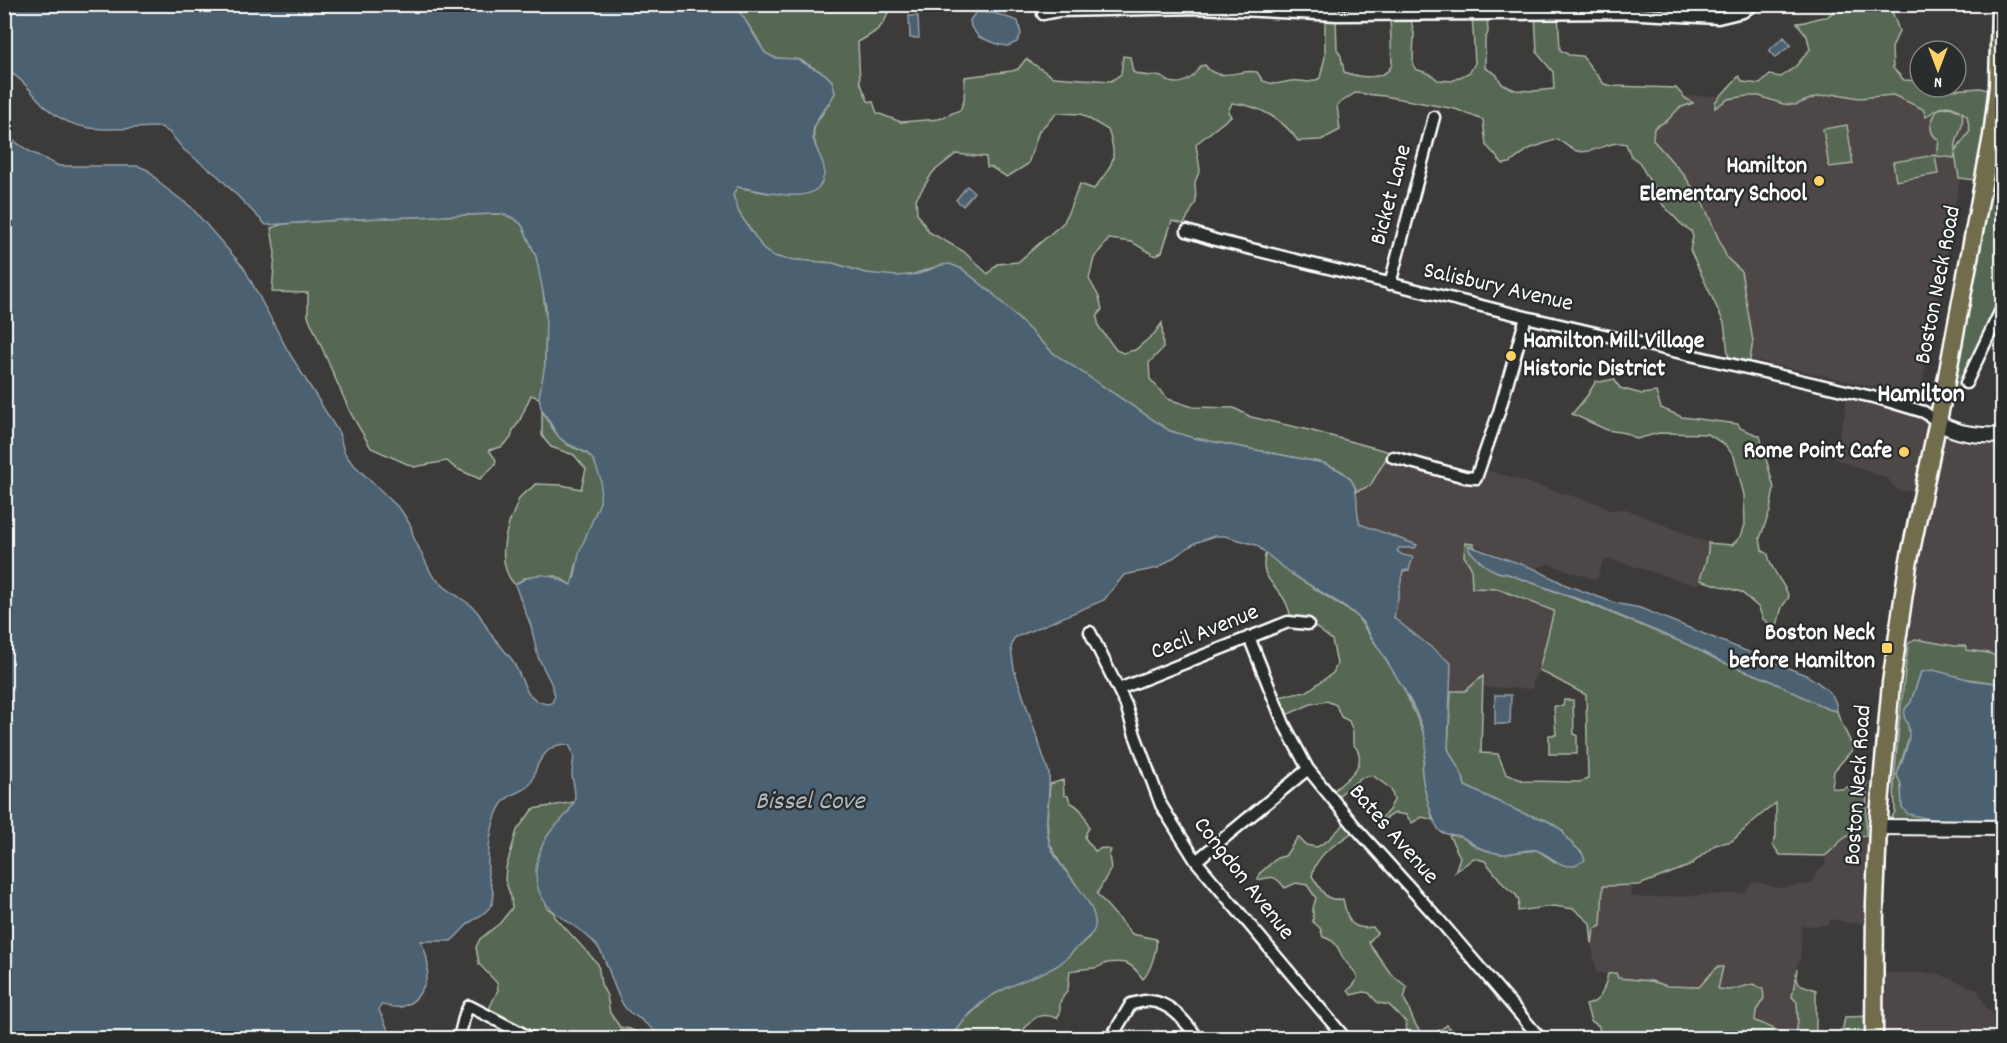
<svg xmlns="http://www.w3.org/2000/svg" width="2007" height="1043" font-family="Dekko,sans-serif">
	<rect width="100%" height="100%" fill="#3d3a3a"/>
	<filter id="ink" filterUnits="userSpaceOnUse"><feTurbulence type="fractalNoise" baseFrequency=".0167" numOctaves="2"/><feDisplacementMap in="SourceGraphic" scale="12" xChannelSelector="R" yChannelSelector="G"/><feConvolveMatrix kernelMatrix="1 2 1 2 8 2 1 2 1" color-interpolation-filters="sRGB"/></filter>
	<g filter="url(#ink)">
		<path fill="#4e4747" d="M2002,44V167L1994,165Z
			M1976,92L1920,397L1740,357L1729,265L1630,97Z
			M1849,388L1938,408L1935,426L2002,434V659L1989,653L1967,650L1964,646H1954L1915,639L1896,653L1920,493L1897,490L1888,479L1835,459V449L1845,414L1847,389Z
			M1390,452L1466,472L1487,470L1602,505L1608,510L1626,509L1708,543L1709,552L1703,565L1699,584L1697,585L1681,581L1610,559L1603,561L1597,580L1548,564L1532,569L1473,544L1464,556L1471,567L1472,588L1498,589L1554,611L1541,666L1533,681L1532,689L1484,687L1483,676L1465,691H1451V663L1394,618L1403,571L1413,557L1397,551L1399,548H1415L1383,531L1359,522L1357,491L1371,486Z
			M1860,835L1878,839L1874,923H1851L1831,919L1828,925L1802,926L1800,960L1795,970L1798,1020L1797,1036L1789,1035L1781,1030L1773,1029L1769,1025L1755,1021L1756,1011L1764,998L1753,984L1730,990L1717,989L1723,968L1717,967L1700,987L1667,986L1651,981L1618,978L1596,972L1592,944L1594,929L1603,905V886H1632L1630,896L1646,898L1743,893L1755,881L1776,888L1811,884L1819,869L1826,864L1825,856L1844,837Z
			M1876,973H1936L1977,989L1988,1010L1991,1011L1998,1027L1999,1038H1874Z"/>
		<path fill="#576852" stroke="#abb4a8" stroke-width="1.5" fill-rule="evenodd" d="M729,5H889C888,25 875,33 858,42L860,82L868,101L873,102L877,113L901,122L939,119L960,110L964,101L965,77L1012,71L1018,69L1026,59L1053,77L1111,81L1121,74L1123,56L1130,57L1133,72C1143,78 1152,74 1161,77C1165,78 1167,81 1170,82C1184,86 1194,77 1200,66L1205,65C1217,84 1242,68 1257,72L1263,81C1278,86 1277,83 1291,81C1305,79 1306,86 1320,78L1325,57V16L1336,17L1337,49L1341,56L1344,72C1359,78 1386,81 1392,64L1390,18L1383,14L1382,5H1431L1432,14L1410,16L1414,33L1413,63L1415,69L1430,74L1438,80L1452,81L1470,72L1475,63L1472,15L1487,14L1488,32L1485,40V68L1496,74L1502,84L1515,90L1533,91L1554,89L1553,72L1537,53L1535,14L1558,13L1560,50L1569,55L1582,56L1604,84L1613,86L1676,88L1685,98L1693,103L1679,108L1668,120L1654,128L1653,140L1684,175L1703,203L1727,258L1741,271L1753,341L1749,366L1729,360L1724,323L1690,250L1693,237L1691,231L1682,225L1663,205L1639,162L1631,156L1626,144C1609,139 1591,157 1574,150C1568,147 1563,143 1557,139L1529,149L1510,163L1503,164L1486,145L1483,120L1455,109L1384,96L1355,93L1337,105L1340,130L1321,140L1298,141C1283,119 1258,105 1232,103L1228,112L1231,116L1196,144L1200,170L1195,182L1196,202L1184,224L1172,221L1162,252L1155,256L1132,242L1109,239L1094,258L1089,279L1099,297L1102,309L1097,317L1099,327L1116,350L1123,353L1135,350L1154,334L1162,323L1163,348L1149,363L1150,379L1168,399L1193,407L1234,408L1251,417L1305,429L1390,452L1370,486L1357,491C1350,474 1340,469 1323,463L1194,438L1170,431L1053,353L992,293L962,269L941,265L908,276H887L865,273L833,263L785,259L773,256L764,250L739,213L735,204L733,194L737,187L768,193L822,162C804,123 818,126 835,93L832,81L825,74L800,60L775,58L765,53L755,35L738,10ZM1057,113L1081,114L1108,130C1119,160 1112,165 1094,189L1080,184L1064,222L1018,262L997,264L988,274L963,251L929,232L917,213L916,199L933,172L956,154L986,157L987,167H991L1007,177L1028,164L1039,131Z
			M1834,5H1890L1899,31L1892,48L1893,68L1904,80L1920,81V87H1945L1951,90L1980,88L1997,92L1994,165L2002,167V336L1993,331L1964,385L1948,405L1982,181L1959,178L1955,154L1954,158L1937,156L1939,140C1926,132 1931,120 1938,109L1950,107L1960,111C1947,102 1938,107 1926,117L1923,109L1893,95L1859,98L1837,94L1816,97L1795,105L1783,104L1759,96H1747L1728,99L1715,108V102L1739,76L1743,82L1760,84L1770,75L1781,77L1796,66L1810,49L1807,36L1797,23C1808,23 1814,17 1827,17L1833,12ZM1962,112L1967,116L1970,131L1955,152C1955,135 1965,131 1962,112Z
			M1847,125L1853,164L1829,167L1823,129Z
			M1935,155L1938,174L1896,181L1893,162Z
			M493,214H503L515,219L522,225L536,256L542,281L546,319L545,365L540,400L539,398L531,395L519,422L513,430L511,438L501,447L489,450L496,460L495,465L480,479L455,468L447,461L414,467L371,448L350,412L308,316V293L272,292L275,253L271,228L283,224L355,219Z
			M1614,379L1620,388L1642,394L1656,392L1661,408L1682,417L1738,424L1740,428L1760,436L1774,488L1770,511L1760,538L1762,550L1768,554C1770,570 1784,582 1789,597L1782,607L1776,629L1763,619L1759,608L1741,592L1700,580C1703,567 1710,555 1708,543L1732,545L1741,536L1745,525L1744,495L1734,456L1725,445L1708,434L1659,433L1637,439L1625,433L1607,430L1572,414L1587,396L1596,381L1600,382Z
			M542,410C548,422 556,437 567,444C576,450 588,451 594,461C617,493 585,532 577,563C574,571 575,577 571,585L556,576L524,578L515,585C496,565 504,532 515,509C517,505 518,499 521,496C526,491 531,490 535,484L562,485L581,489L586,469L574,455L551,447L545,440L542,435Z
			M1465,543L1473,544L1475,547L1469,546L1497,572L1508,574L1592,605L1691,646L1722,662L1767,679L1828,709L1837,711C1840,724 1849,735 1853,749L1834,771L1832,788L1842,789L1867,781L1866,836C1841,831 1841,844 1825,856L1780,855L1773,845L1776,836V803L1756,819L1732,841L1715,845L1689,866L1639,885L1603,886L1601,926L1594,929L1592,944L1590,923L1574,909L1554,906L1518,911L1519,900L1516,895L1505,886L1485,861L1474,858L1455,872L1460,857L1449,835L1460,836L1479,848L1501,854L1537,850L1555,862L1582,853L1567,839L1562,830L1546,820L1522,813L1465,786L1463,777L1448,749L1451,691H1465L1483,676L1481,753L1498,754L1506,774L1524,781L1580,782L1588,779L1586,695L1539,670L1554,611L1498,589L1472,588L1471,567L1464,556Z
			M1266,552L1290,573L1356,615L1388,662L1404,689L1425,736L1427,748L1422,770L1423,781L1433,820L1422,817L1412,823L1406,815L1395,813L1375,825L1389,810L1394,800L1391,789L1372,775L1361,778L1334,799L1331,793C1345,780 1372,764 1353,744V732L1349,721L1341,717L1336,705L1327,701L1311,704L1282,717L1277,697L1306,692L1333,673L1337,664L1332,640L1304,618L1294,621L1292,619C1289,611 1287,602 1282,596C1270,580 1259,574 1266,552Z
			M1915,639L1954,646H1965L1967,650L1989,653L2002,659V684L1921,672L1911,702L1905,709L1910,735L1897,775L1901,784L1902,807L1939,821L2002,819V830L1886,825L1895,812L1894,783L1899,724L1908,644Z
			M1564,700H1573L1574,734L1577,735V754H1549V735H1556L1554,706H1563Z
			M1063,780L1064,795L1068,796L1070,802C1081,808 1086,815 1089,828L1086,833L1085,838L1095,851L1102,848L1111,850L1109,856L1111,868L1097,894L1132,934L1156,939C1158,948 1150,973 1143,979C1132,964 1127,960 1107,963C1103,964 1098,968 1094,968C1085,969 1078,969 1070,971L1068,989L1060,1002V1013L1057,1018C1034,1010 1031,1022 1017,1038H952L963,1021L989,997L1023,979L1056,966L1089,937L1076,884L1060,863L1049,842L1047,820L1050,784Z
			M574,802L566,817L558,824L546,907L554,913L555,917L598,964L601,984L607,996L610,1013L620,1027L630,1029L647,1038H531L486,1015L498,990L497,983L479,964L476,947L480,939L500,923L512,908L511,897L505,880L506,868L517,830L533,809Z
			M1348,820L1356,830C1338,843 1316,853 1312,876C1322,890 1324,902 1343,899C1347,919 1350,931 1373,927L1377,933L1369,942L1370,945L1391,974L1407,987L1404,999C1411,1010 1411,1021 1420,1031L1410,1038L1407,1034L1406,1022L1389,1005L1378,1003L1369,993L1364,992L1351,995L1348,990C1368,975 1349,970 1342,956C1337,946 1336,941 1323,937L1320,928L1313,922V908L1316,898L1307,885L1296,883L1285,888C1275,875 1273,876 1258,880L1259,874L1277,858L1285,856L1298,837L1306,845L1317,847L1328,840Z
			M1717,967H1723L1718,989L1730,990L1753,984L1763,989L1764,998L1756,1011L1755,1021C1769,1025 1782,1035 1796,1036L1798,1020L1797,1002L1792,997L1797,969L1796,977L1799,984L1816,990V1038H1600L1599,1026L1591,1021L1586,1005C1603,1001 1604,988 1608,974L1616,973L1618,978L1651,981L1667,986L1699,987Z
			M1874,1016V1038H1834L1841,1037L1845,1017Z
			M1447,1025L1457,1038H1441L1437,1032Z"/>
		<path fill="#4c616f" stroke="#94a0a9" stroke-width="1.5" d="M5,4L729,5L738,10L744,18L765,53L775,58L796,59L825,74L832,81L835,93C829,105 813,119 813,134C812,148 826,159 824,174C820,212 758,188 737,187L733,195L739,213L764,250L773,256L785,259L833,263L865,273L897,276L919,274L941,265L950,264L962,269L992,293L1053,353L1170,431L1194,438L1323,463C1343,471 1356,476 1357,500C1357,508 1357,516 1360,524L1417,545L1415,548H1399L1397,551L1403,555L1413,557L1409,570L1403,571L1394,618L1451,663L1448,749L1463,777L1465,786L1522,813L1546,820L1562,830L1567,839L1582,853L1585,860C1562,876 1554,855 1536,850C1526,848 1515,854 1505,854C1497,854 1485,850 1478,847C1472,844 1466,838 1459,836C1453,834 1447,835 1441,832C1433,826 1422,782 1422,772C1422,763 1427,754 1426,745C1423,709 1382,657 1364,624L1356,615L1346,607L1290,573L1256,545L1225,536H1214L1195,543L1158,568L1124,575L1104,600L1014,638L1011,648L1014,669L1049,773C1051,796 1043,820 1049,842C1056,868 1092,894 1095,921C1097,931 1089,936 1082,943C1073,950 1066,961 1055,967C1033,978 1009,984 988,998C973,1008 961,1023 952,1038H661C656,1033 651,1027 645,1023C638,1016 629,1015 624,1006C612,988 610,965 598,947C578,920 535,915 536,873C536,859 542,842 551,831C559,821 569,815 574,802C577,794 573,784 572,775C572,762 577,757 569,745C554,742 544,752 537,766C535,771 534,778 531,783C524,792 511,793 504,801C491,816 487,854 488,873C489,884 497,894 492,904C488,913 475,918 467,925C462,930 457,936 451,941H421C423,947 426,952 427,959C431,976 421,1000 404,1006C397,1009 388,1006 381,1005L379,1010L392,1038H5V135L29,151L59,166H138L148,170L163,186L191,207L244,268L288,351L339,433L344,452L351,462L401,510L411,526L413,536L432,575L446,588L472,606L479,614L490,633L513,661L528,693L537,701L546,704L552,703L555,695L551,683L538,657L531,626L515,585C537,569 549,574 571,585L575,576L579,553L600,502L601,480L594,461L587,453L566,443L558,436L541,408L539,397L545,365L546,307L536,256L522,225L515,219L503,214H493L355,219L266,225L218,176L184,150L170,133L161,127C123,127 80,138 49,110C34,97 24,78 5,70Z
			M976,12L994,13L1018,21L1021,34L1017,42L1008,46L1000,45L979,37L971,27L970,20Z
			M909,16H918L919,38H910Z
			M1784,37L1791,45L1775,58L1769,50Z
			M967,186L974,192L963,206L956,200Z
			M1469,546L1535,569L1566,585L1615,603L1640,608L1808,676C1821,685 1837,693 1837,711L1828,709L1767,679L1722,662L1691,646L1592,604L1508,574C1490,572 1481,563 1469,550Z
			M1933,670L1971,680L2002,684V819L1939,821L1908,814L1902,807L1901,784L1897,775C1903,757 1916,734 1904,717L1905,709L1911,702L1921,672Z
			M1495,695H1511L1510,724H1495Z"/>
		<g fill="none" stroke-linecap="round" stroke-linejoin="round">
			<defs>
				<path id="minor" d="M1043,14L1058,11L1200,8L1338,15L1622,13L1718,18L1743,12L1754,4
					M1187,231L1215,240L1526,317L1881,399L1924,412L1938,422
					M1390,284L1434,117
					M1966,383L2002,308
					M1393,457L1465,477L1476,478L1499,412L1526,317
					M1090,632L1126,705L1135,735L1161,805L1196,861L1345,1038
					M1249,637L1284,724L1308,769L1357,829L1440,921L1540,1038
					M1119,689L1288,622L1308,624
					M1196,861L1308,769
					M459,1038L465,1014L469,1006L531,1038
					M1111,1038L1131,1004C1137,1003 1144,1000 1150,1001C1172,1003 1185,1022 1198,1038"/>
				<path id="tertiary" d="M1938,422C1957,435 1980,435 2002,436
					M1878,827L2002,828"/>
				<path id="primary" d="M1874,1038L1875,903L1878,827L1891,683L1908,565L1945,387L1992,136L1998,86L2000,4"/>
			</defs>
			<use href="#minor" stroke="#fff" stroke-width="15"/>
			<use href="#tertiary" stroke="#fff" stroke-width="18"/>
			<use href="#primary" stroke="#fff" stroke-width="21"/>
			<use href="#minor" stroke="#2a2d2e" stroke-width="10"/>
			<use href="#tertiary" stroke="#2a2d2e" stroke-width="14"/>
			<use href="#primary" stroke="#716c4b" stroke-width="16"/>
		</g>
	</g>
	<g fill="#ffd166" stroke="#2a2d2e" stroke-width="2">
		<circle cx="1819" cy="181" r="6"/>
		<circle cx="1511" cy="356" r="6"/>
		<circle cx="1904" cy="452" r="6"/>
		<rect x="1881" y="642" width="12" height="12" rx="3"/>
	</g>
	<g text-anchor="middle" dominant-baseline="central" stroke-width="4.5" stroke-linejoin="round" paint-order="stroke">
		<g font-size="24" font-weight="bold" fill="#fff" stroke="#2a2d2e" text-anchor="end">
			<text x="1807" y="167">Hamilton<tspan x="1807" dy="28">Elementary School</tspan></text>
			<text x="1523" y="342" text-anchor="start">Hamilton Mill Village<tspan x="1523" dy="28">Historic District</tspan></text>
			<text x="1892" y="452">Rome Point Cafe</text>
			<text x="1875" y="634">Boston Neck<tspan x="1875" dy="28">before Hamilton</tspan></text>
		</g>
		<g font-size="24" fill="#fff" stroke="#2a2d2e">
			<text transform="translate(1392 195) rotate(-75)">Bicket Lane</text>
			<text transform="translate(1939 285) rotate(-79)">Boston Neck Road</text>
			<text transform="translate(1498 288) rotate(13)">Salisbury Avenue</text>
			<text transform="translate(1205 633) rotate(-22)">Cecil Avenue</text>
			<text transform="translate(1859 785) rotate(-86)">Boston Neck Road</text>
			<text transform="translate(1393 835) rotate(49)">Bates Avenue</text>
			<text transform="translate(1243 879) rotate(52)">Congdon Avenue</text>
		</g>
		<g font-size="26" font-weight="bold" fill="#fff" stroke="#2a2d2e">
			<text x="1921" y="395">Hamilton</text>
		</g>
		<g font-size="26" font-style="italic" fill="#aeb8be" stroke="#2a2d2e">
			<text x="810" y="802">Bissel Cove</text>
		</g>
	</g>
	<rect width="2007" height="1043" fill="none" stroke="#2a2d2e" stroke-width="24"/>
	<rect x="12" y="12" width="1983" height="1019" fill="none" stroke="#fff" stroke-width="2" filter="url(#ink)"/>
	<g transform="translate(1938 69) rotate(180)"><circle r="28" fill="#2a2d2e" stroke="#7f8182" stroke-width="1.5"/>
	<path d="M0-4.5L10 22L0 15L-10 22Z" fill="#ffd166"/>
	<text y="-9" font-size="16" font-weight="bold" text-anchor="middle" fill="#ffffff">N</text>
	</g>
</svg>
